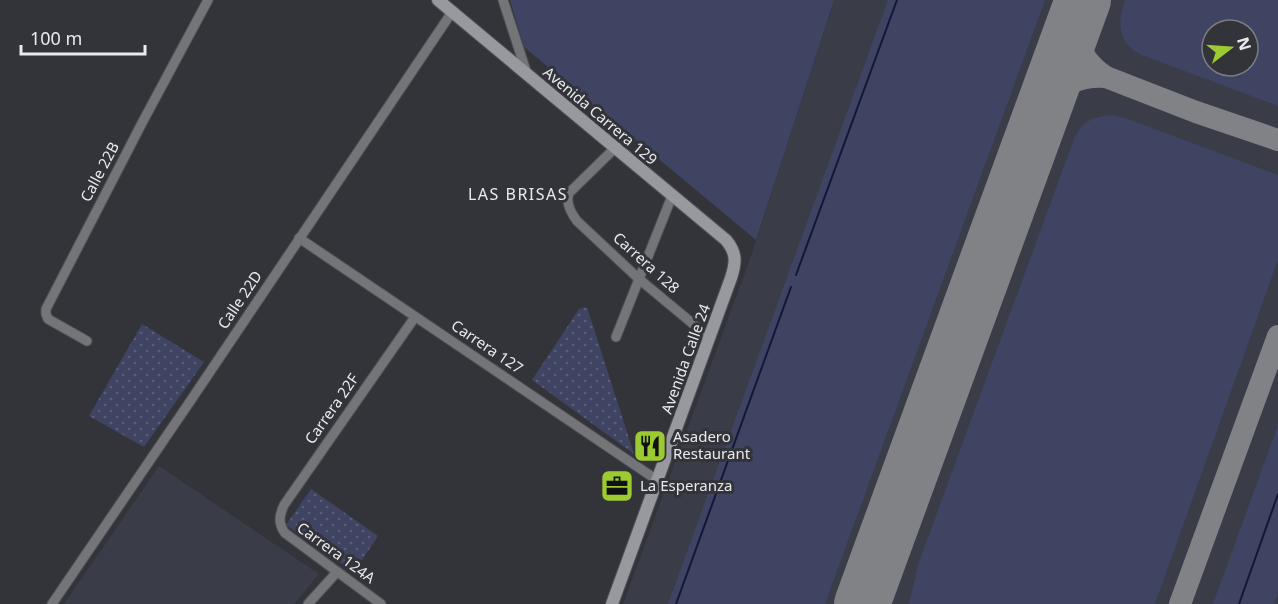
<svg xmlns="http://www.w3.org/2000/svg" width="1278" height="604" font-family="'Noto Sans',sans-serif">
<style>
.built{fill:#3a3d48;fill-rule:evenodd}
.grass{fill:#3e4461;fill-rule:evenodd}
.park{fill:url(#park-dots)}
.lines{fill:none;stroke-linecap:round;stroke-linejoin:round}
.stream{stroke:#13173a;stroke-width:2}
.taxiway{stroke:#808286;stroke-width:22}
.runway{stroke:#808286;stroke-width:56}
.minor-casing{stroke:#4f5157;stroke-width:11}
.secondary-casing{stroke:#4f5157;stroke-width:14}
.minor{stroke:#747578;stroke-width:9}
.secondary{stroke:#98999f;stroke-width:12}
.labels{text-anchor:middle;stroke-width:6;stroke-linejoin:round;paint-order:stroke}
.street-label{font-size:15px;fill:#e8eaee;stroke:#32343a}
.poi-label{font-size:15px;fill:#e8eaee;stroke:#32343a;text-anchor:start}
.neighbourhood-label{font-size:16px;letter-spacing:1.5px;fill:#e8eaee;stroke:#32343a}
</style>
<defs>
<pattern id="park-dots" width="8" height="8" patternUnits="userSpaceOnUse" patternTransform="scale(1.5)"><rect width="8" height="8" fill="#3e4461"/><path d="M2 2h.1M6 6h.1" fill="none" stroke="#5a5f78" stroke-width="1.8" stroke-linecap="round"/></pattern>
</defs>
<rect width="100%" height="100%" fill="#32343a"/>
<g class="built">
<path d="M834 0H1278V604H623L750 259ZM1212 30H1248V66H1212Z"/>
<path d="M159 466 319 574 294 604H64Z"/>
</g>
<g class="grass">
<path d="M510 0H834L756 240 524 47Z"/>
<path d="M888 0H1045L825 604H668Z"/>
<path d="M1125 0H1278V106L1139 54C1118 41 1117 22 1125 0ZM1212 30H1248V66H1212Z"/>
<path d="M1111 115 1128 119 1278 175V260L1155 604H909L919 562 1074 139C1083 120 1091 118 1111 115Z"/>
<path d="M1278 425V594L1274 604H1213Z"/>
</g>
<g class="park">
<path d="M587 307 634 454 532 380 579 309Z"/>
<path d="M142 324 204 362 144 447 89 416Z"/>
<path d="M311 489 378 536 354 572 286 525Z"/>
</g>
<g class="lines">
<g class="stream">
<path d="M796 275 897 0"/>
<path d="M676 604 791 287"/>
<path d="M1239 604 1278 494"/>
</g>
<g class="taxiway">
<path d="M1078 14C1075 42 1081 61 1106 77"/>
<path d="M1044 107C1064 85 1076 75 1106 77L1196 112 1278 140"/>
<path d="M871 604 881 553"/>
<path d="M1180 604 1278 336"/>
</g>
<path class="runway" d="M862 604 1083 0"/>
<g class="minor-casing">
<g id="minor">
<path d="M503 0 527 74"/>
<path d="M615 148 569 193C565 203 571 213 577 221L639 279 710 338"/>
<path d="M299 238 657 480"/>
<path d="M616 337 672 196"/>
<path d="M87 341 48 319 46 314V309L142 123 208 0"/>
<path d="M52 604 189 403 452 12"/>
<path d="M308 604 337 572"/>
<path d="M381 604 285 533C278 523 279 516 284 505L415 317"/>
</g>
</g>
<g class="secondary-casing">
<path id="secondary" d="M438 0 726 240C737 253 736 263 731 278L612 604"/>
</g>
<use href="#minor" class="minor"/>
<use href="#secondary" class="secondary"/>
</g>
<defs>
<g id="restaurant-square" transform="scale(1.725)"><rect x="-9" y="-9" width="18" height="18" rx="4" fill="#9cca31" stroke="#32343a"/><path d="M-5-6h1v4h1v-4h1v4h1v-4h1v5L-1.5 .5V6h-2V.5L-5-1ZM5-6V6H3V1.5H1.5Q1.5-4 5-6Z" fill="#111"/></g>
<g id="office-square" transform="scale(1.725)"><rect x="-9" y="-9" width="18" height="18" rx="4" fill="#9cca31" stroke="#32343a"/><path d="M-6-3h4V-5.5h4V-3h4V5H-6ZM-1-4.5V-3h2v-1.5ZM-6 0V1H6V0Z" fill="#111"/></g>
</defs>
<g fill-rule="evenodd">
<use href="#restaurant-square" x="650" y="446"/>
<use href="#office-square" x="617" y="486"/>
</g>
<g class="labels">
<g class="street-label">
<text transform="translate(600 116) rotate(40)" y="5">Avenida Carrera 129</text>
<text transform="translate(100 172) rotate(-62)" y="5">Calle 22B</text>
<text transform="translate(646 263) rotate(42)" y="5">Carrera 128</text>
<text transform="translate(240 300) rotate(-56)" y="5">Calle 22D</text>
<text transform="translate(487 347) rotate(34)" y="5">Carrera 127</text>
<text transform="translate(686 359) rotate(-70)" y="5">Avenida Calle 24</text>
<text transform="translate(332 409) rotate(-55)" y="5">Carrera 22F</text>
<text transform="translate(336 553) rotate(36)" y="5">Carrera 124A</text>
</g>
<g class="poi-label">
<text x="673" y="442">Asadero<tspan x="673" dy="17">Restaurant</tspan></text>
<text x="640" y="491">La Esperanza</text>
</g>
<g class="neighbourhood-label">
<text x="518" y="200">LAS BRISAS</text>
</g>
</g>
<g transform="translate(1230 48) rotate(73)"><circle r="28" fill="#32343a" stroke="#7b7d82" stroke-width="1.5"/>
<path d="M0-4.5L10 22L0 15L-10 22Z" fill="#9cca31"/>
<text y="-9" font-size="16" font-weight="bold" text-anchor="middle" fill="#e8eaee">N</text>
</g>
<path d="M21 45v9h124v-9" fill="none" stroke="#e8eaee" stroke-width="3"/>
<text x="30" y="45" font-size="18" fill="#e8eaee" stroke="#32343a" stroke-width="4.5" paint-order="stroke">100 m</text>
</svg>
